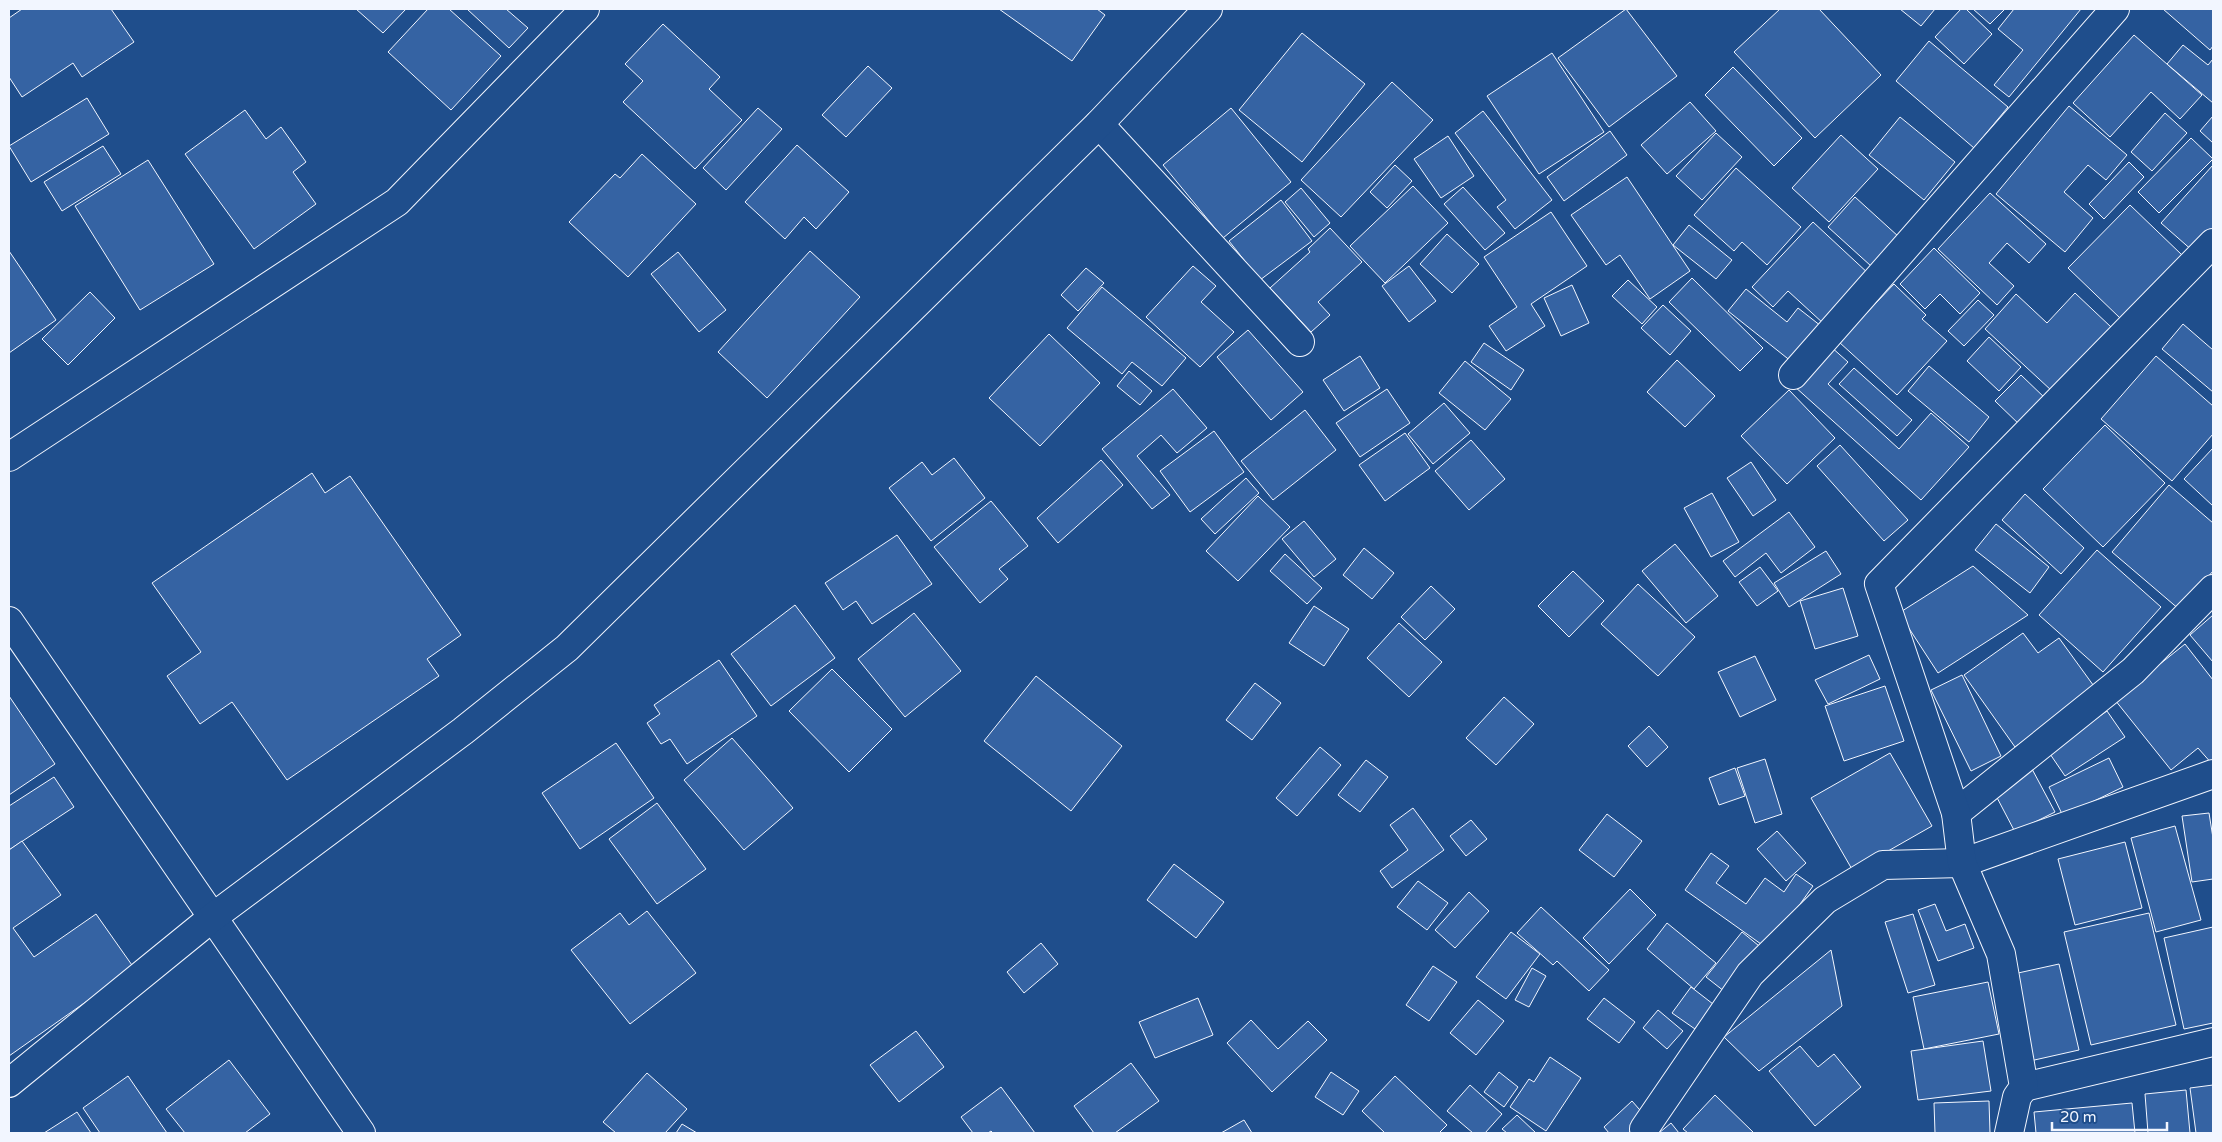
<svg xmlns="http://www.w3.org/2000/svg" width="2222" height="1142" font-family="'Varela Round',sans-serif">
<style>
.building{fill:#3563a3;stroke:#f2f6ff}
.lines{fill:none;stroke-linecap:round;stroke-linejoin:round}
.minor-casing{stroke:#f2f6ff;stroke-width:30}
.minor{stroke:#1f4e8c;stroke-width:28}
</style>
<rect width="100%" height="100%" fill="#1f4e8c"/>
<g class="building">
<path d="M22 9H111L134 42 82 77 73 63 22 97 9 77V18Z"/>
<path d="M356 9H406L383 33Z"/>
<path d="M428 9H449L501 56 451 110 388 52Z"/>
<path d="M467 9H506L528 28 509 48Z"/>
<path d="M999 9H1097L1105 15 1072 61Z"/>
<path d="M1626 9 1677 76 1609 127 1558 58Z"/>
<path d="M1780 9H1819L1881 75 1815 138 1734 52Z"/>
<path d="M1900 9H1935L1921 26Z"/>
<path d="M1961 9H1966L1992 34 1964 64 1935 37Z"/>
<path d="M1973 9H2005L1990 24Z"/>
<path d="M2014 9H2081L2009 97 1994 85 2023 50 1998 29Z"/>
<path d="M2163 9H2213V46L2210 50Z"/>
<path d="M663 24 720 77 709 89 742 120 695 169 623 102 643 81 625 64Z"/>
<path d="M1302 33 1365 84 1302 162 1239 110Z"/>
<path d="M2134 35 2202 95 2180 119 2151 92 2110 137 2073 103Z"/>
<path d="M1929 41 2008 107 1974 148 1896 81Z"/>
<path d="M2183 45 2208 65 2213 59V103L2167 64Z"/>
<path d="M1552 53 1604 132 1539 174 1487 96Z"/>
<path d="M868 66 892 88 846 137 822 115Z"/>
<path d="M1733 67 1802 138 1774 166 1705 95Z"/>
<path d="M1392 82 1433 120 1341 217 1301 180Z"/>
<path d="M87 98 109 134 31 182 9 146Z"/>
<path d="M1690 102 1716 131 1667 174 1641 145Z"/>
<path d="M2069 106 2127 155 2106 180 2088 165 2064 192 2093 218 2065 252 1996 194Z"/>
<path d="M758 108 782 129 726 190 703 168Z"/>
<path d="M1231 108 1291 182 1223 238 1163 165Z"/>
<path d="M245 110 266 139 281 127 306 162 293 172 316 204 254 249 185 154Z"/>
<path d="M1483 111 1552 200 1515 229 1497 207 1506 200 1455 133Z"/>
<path d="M2165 113 2187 133 2152 171 2131 152Z"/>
<path d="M2213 116V143L2200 131Z"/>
<path d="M1900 117 1955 162 1924 200 1869 155Z"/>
<path d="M1610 131 1627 155 1564 201 1547 177Z"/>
<path d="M1716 133 1742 157 1702 200 1676 176Z"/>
<path d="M1841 135 1878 169 1829 222 1792 188Z"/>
<path d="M1448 136 1474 176 1441 198 1414 159Z"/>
<path d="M2191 138 2213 159 2159 213 2138 192Z"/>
<path d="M797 145 849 192 816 229 804 217 785 239 745 202Z"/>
<path d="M103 146 121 174 62 211 44 182Z"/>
<path d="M642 154 696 204 628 277 569 222 615 174 620 178Z"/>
<path d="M148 160 214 264 140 310 75 206Z"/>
<path d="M2129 162 2144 177 2104 219 2089 204Z"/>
<path d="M1395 165 1412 181 1387 208 1370 192Z"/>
<path d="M2213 165V230L2194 252 2161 223Z"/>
<path d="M1736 168 1801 227 1767 265 1742 242 1734 251 1694 215Z"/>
<path d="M1627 177 1690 271 1650 299 1620 255 1606 265 1571 215Z"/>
<path d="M1413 186 1448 223 1385 283 1350 246Z"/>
<path d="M1463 187 1505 233 1485 250 1444 204Z"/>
<path d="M1301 188 1330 223 1314 237 1285 202Z"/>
<path d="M1990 193 2046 244 2029 263 2007 243 1989 263 2014 286 1997 305 1938 249Z"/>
<path d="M1855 197 1899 237 1871 266 1828 227Z"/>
<path d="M1281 200 1312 241 1260 280 1229 241Z"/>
<path d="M2130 205 2182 255 2120 318 2068 268Z"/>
<path d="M1551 212 1587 266 1531 304 1545 326 1506 351 1489 326 1517 307 1484 257Z"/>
<path d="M1813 222 1870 275 1824 324 1788 291 1773 307 1752 287Z"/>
<path d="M1689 225 1732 260 1716 279 1673 245Z"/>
<path d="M1330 228 1362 262 1318 302 1330 315 1311 332 1270 288 1310 252 1308 249Z"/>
<path d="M1447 234 1479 264 1452 293 1420 264Z"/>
<path d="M1934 248 1980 293 1960 314 1940 294 1925 309 1900 284Z"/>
<path d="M9 251 56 320 9 353Z"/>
<path d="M810 251 860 297 767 398 718 352Z"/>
<path d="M678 252 726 310 699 332 651 274Z"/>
<path d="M1193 266 1216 286 1201 302 1234 332 1200 367 1146 317Z"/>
<path d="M1409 266 1436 301 1409 322 1382 286Z"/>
<path d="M1086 268 1104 283 1078 311 1061 295Z"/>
<path d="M1692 278 1763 348 1740 371 1669 302Z"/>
<path d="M1628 280 1657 307 1642 324 1612 296Z"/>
<path d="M1894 284 1926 315 1922 319 1947 341 1897 395 1839 342Z"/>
<path d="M1572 285 1589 323 1561 336 1544 298Z"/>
<path d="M1102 287 1186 358 1162 386 1132 362 1122 374 1067 328Z"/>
<path d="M1746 289 1787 322 1798 308 1821 326 1792 362 1728 311Z"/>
<path d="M90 292 115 318 68 365 42 339Z"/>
<path d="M2075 293 2111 327 2052 391 1985 329 2016 294 2047 323Z"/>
<path d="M1978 300 1994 315 1964 346 1948 331Z"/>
<path d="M1663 305 1691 331 1670 355 1641 328Z"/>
<path d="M2183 324 2213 350V392L2162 349Z"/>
<path d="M1248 330 1303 392 1271 420 1217 357Z"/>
<path d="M1049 334 1100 383 1040 446 989 398Z"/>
<path d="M1989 337 2021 367 1999 391 1967 361Z"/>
<path d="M1484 343 1524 370 1511 390 1471 362Z"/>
<path d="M1830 346 1848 362 1828 384 1899 449 1931 413 1969 447 1921 500 1794 386Z"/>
<path d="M1360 356 1380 388 1344 411 1323 380Z"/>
<path d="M2156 356 2213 406V434L2172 481 2101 419Z"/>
<path d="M1677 360 1715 396 1685 427 1647 392Z"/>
<path d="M1465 361 1511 399 1485 430 1439 393Z"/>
<path d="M1929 366 1989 417 1969 442 1908 391Z"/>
<path d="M1854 368 1912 420 1897 436 1839 384Z"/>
<path d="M1129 371 1152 391 1140 405 1117 386Z"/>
<path d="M2021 375 2047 400 2022 427 1995 401Z"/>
<path d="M1173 389 1207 428 1177 453 1161 435 1137 456 1170 495 1152 509 1102 449Z"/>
<path d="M1387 389 1410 423 1360 457 1336 423Z"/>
<path d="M1789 390 1835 438 1787 484 1741 436Z"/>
<path d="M1444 403 1470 433 1433 464 1408 434Z"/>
<path d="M1305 410 1336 450 1273 500 1241 461Z"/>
<path d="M2105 425 2165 483 2103 547 2043 489Z"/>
<path d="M1214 431 1244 472 1190 512 1160 471Z"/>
<path d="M1405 433 1430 468 1385 501 1359 465Z"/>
<path d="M1471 440 1505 479 1469 510 1435 471Z"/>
<path d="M1840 445 1908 520 1884 541 1817 466Z"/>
<path d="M2213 448V506L2184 479Z"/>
<path d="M954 458 985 498 931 541 889 488 922 462 932 475Z"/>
<path d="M1101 460 1123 485 1058 543 1037 518Z"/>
<path d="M1751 462 1776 500 1753 516 1727 478Z"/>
<path d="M312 473 325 493 350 476 461 635 427 659 439 676 287 780 232 702 200 724 167 676 201 652 152 583Z"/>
<path d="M1246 478 1259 493 1215 534 1201 519Z"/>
<path d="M2169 485 2213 523V571L2180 610 2112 552Z"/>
<path d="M1712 493 1739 542 1711 557 1684 508Z"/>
<path d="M2025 494 2084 548 2061 574 2002 520Z"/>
<path d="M1258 496 1290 527 1238 581 1206 551Z"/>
<path d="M991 501 1028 546 999 569 1008 579 980 603 934 547Z"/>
<path d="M1789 512 1815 547 1781 573 1766 553 1735 577 1723 561Z"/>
<path d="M1304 521 1336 559 1314 577 1282 539Z"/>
<path d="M1996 524 2049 567 2030 593 1975 550Z"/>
<path d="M897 535 932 584 872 624 856 601 843 610 825 583Z"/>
<path d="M1675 544 1718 596 1686 623 1642 571Z"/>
<path d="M1364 548 1394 573 1372 599 1343 575Z"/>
<path d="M2097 550 2161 607 2103 672 2039 615Z"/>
<path d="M1826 551 1841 574 1789 607 1774 583Z"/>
<path d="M1285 554 1322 588 1307 604 1270 571Z"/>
<path d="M1973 566 2028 615 1938 673 1899 613Z"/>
<path d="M1760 567 1778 591 1757 606 1739 582Z"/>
<path d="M1573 571 1604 601 1569 637 1538 606Z"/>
<path d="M1638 584 1695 637 1658 676 1601 624Z"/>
<path d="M1431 586 1455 609 1425 640 1401 617Z"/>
<path d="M1843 588 1858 636 1815 649 1800 601Z"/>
<path d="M795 605 835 658 771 706 731 654Z"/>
<path d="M1314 606 1349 629 1324 666 1289 643Z"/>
<path d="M914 613 961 671 905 717 858 659Z"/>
<path d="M2213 615V662L2190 635Z"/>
<path d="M1399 623 1442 662 1409 697 1367 658Z"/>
<path d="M2023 633 2038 653 2059 638 2096 689 2015 747 1964 675Z"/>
<path d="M2185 644 2213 680V765L2198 748 2171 770 2115 700Z"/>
<path d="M1869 655 1880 679 1828 704 1815 680Z"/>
<path d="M1755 656 1776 700 1740 717 1718 672Z"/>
<path d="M719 660 757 716 687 764 670 739 661 744 647 723 660 714 654 705Z"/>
<path d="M832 669 892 729 849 772 789 711Z"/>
<path d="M1962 675 2001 756 1971 771 1931 690Z"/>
<path d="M1036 676 1122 746 1071 811 984 741Z"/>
<path d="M1255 683 1281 703 1252 740 1226 720Z"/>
<path d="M1885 686 1904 741 1844 761 1825 706Z"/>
<path d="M9 696 55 764 9 795Z"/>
<path d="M1504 697 1534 724 1496 765 1466 738Z"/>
<path d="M2107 711 2125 737 2065 776 2048 751Z"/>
<path d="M1649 726 1668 747 1647 767 1628 746Z"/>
<path d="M732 738 793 808 744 850 684 780Z"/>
<path d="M616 743 654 798 580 849 542 793Z"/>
<path d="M1320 747 1341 765 1297 816 1276 798Z"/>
<path d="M1890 753 1932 826 1853 871 1811 798Z"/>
<path d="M2109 758 2123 787 2063 816 2049 787Z"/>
<path d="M1765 759 1782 814 1755 823 1737 768Z"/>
<path d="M1366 760 1388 777 1360 812 1338 795Z"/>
<path d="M1735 768 1745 796 1719 805 1709 778Z"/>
<path d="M2032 769 2055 812 2015 832 1993 790Z"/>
<path d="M54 777 74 807 9 850V806Z"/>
<path d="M657 803 706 869 657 904 609 839Z"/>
<path d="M1413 808 1444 850 1392 888 1380 871 1408 850 1390 825Z"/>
<path d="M2209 813 2213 838V879L2192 882 2182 816Z"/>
<path d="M1607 814 1642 841 1614 877 1579 850Z"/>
<path d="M1471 820 1487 839 1466 856 1450 836Z"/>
<path d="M2175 826 2201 920 2156 932 2131 838Z"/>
<path d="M1777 831 1806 863 1786 881 1757 849Z"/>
<path d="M22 841 61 895 13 928 34 957 96 914 134 968 9 1056V850Z"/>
<path d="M2125 842 2142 908 2075 925 2058 859Z"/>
<path d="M1711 853 1729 866 1716 883 1746 904 1765 878 1784 892 1796 874 1813 886 1768 949 1685 890Z"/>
<path d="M1174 864 1224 902 1196 938 1147 900Z"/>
<path d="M1418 881 1448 903 1427 930 1397 907Z"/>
<path d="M1630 889 1656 915 1609 964 1583 938Z"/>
<path d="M1469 892 1489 911 1455 948 1435 930Z"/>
<path d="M1935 904 1946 931 1965 924 1974 948 1938 961 1918 910Z"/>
<path d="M1541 907 1609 970 1589 991 1557 961 1553 965 1517 933Z"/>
<path d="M647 911 696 973 630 1024 571 950 620 913 629 925Z"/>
<path d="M2149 913 2176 1025 2091 1045 2064 932Z"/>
<path d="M1913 914 1935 985 1908 993 1885 922Z"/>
<path d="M1667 923 1716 963 1694 989 1647 949Z"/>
<path d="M2213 927V1023L2184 1029 2164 938Z"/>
<path d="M1511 932 1540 954 1506 999 1476 977Z"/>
<path d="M1742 932 1764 950 1729 995 1706 977Z"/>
<path d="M1041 943 1058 964 1024 993 1007 972Z"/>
<path d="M1831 950 1842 1006 1759 1071 1724 1037Z"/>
<path d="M2059 964 2079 1050 2030 1061 2009 975Z"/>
<path d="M1433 966 1457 982 1429 1021 1406 1005Z"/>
<path d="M1532 968 1546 976 1529 1007 1515 1000Z"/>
<path d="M1988 982 1999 1034 1924 1049 1913 997Z"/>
<path d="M1691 987 1713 1004 1695 1029 1672 1013Z"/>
<path d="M1198 998 1213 1035 1155 1058 1139 1022Z"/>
<path d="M1604 998 1635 1022 1619 1043 1587 1019Z"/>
<path d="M1478 1000 1504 1021 1476 1055 1450 1033Z"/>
<path d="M1658 1010 1683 1031 1667 1049 1643 1028Z"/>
<path d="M1251 1020 1278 1049 1308 1021 1327 1040 1272 1092 1227 1043Z"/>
<path d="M916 1031 944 1067 899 1102 870 1065Z"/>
<path d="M1983 1041 1991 1091 1918 1100 1911 1051Z"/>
<path d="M1800 1046 1818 1067 1834 1054 1861 1087 1815 1126 1769 1071Z"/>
<path d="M1550 1057 1581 1078 1546 1131 1510 1107 1529 1079 1534 1082Z"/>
<path d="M229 1060 270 1114 245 1133H185L166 1109Z"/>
<path d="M1131 1063 1159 1101 1115 1133H1094L1074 1106Z"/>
<path d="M1331 1072 1359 1091 1343 1115 1315 1097Z"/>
<path d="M1499 1072 1518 1087 1504 1107 1484 1092Z"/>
<path d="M647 1073 687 1109 665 1133H616L603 1122Z"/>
<path d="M128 1076 167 1133H100L83 1108Z"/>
<path d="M1395 1076 1447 1125 1439 1133H1385L1362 1111Z"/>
<path d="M1470 1085 1502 1114 1485 1133H1473L1447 1111Z"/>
<path d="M2213 1085V1133H2196L2190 1088Z"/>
<path d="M1001 1087 1035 1133H993L991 1131 988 1133H973L961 1117Z"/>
<path d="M2186 1090 2190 1133H2148L2145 1094Z"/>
<path d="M1715 1095 1754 1133H1688L1683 1129Z"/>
<path d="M1632 1101 1646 1117 1628 1133H1609L1604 1127Z"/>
<path d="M1989 1101 1990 1133H1935L1934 1103Z"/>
<path d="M2132 1103 2135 1133H2036L2034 1112Z"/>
<path d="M77 1112 91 1133H44Z"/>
<path d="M1517 1115 1536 1133H1507L1502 1129Z"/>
<path d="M1244 1120 1252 1133H1221Z"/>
<path d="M1671 1123 1679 1133H1659Z"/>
<path d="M682 1124 697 1133H676Z"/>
</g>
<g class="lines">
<g class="minor-casing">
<g id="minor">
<path d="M1099 124 1300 342"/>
<path d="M1793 375 2115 9"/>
<path d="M9 457 397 202 585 9"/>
<path d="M9 621 361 1133"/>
<path d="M1956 813 2133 671 2213 589"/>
<path d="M9 1083 213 917 463 731 567 648 1099 124 1208 9"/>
<path d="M2024 1087 2213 1042"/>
<path d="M1644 1129 1750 974 1825 900 1883 865 1962 863 2213 774"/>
<path d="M2009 1133 2017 1097 2024 1087 2001 954 1962 863 1956 813 1879 584 2213 243"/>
</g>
</g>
<use href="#minor" class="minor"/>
</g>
<rect width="2222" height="1142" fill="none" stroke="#f2f6ff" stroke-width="20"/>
<path d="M2052 1122v8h115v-8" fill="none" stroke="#f2f6ff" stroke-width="2.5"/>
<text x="2060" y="1122" font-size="15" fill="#f2f6ff" stroke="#1f4e8c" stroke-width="4" paint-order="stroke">20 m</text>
</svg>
